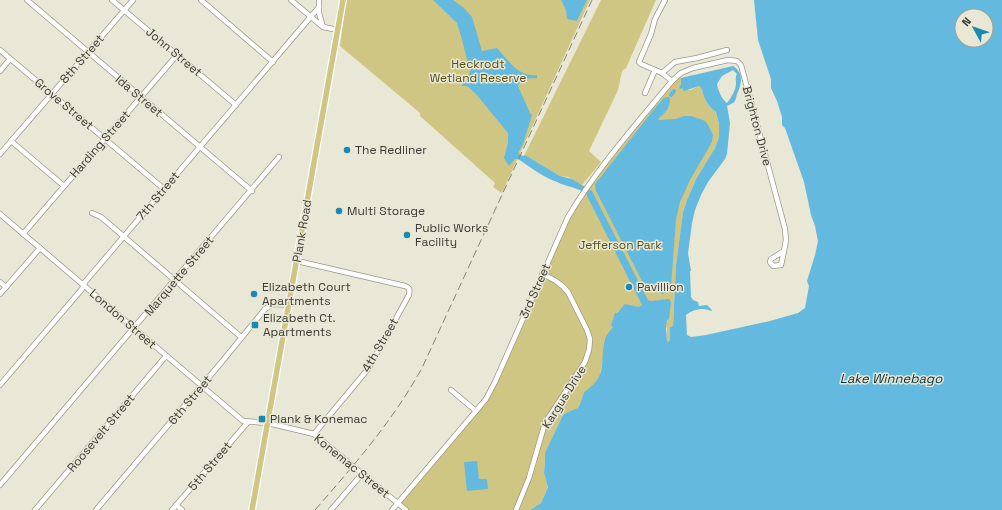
<svg xmlns="http://www.w3.org/2000/svg" width="1002" height="510" font-family="'Space Grotesk',sans-serif">
<style>
.green{fill:#d0c683}
.water{fill:#64bade;fill-rule:evenodd}
.lines{fill:none;stroke-linecap:round;stroke-linejoin:round}
.canal{stroke:#64bade;stroke-width:4}
.minor-casing{stroke:#9b9888;stroke-width:6}
.major-casing{stroke:#fff;stroke-width:8}
.minor{stroke:#fff;stroke-width:4.5}
.major{stroke:#d0c582;stroke-width:5.5}
.rail{stroke:#848377;stroke-width:1;stroke-dasharray:8 4;stroke-linecap:butt}
.poi-dot{fill:#1a8aaf;stroke:#e9e7d5;stroke-width:1.5}
.labels{text-anchor:middle;stroke-width:3;stroke-linejoin:round;paint-order:stroke}
.street-label{font-size:12px;fill:#3b3a33;stroke:#e9e7d5}
.park-label{font-size:12px;fill:#584f15;stroke:#e9e7d5}
.poi-label{font-size:12px;fill:#3b3a33;stroke:#e9e7d5;text-anchor:start}
.water-label{font-size:13px;font-style:italic;fill:#052f3e;stroke:#e9e7d5}
</style>
<rect width="100%" height="100%" fill="#e9e7d5"/>
<g class="green">
<path d="M346 0H590L502 193 493 187 495 183 420 116V113L340 46Z"/>
<path d="M601 0H656L626 68 622 71 618 90 589 151 601 162 582 185 568 177 560 176 525 155 524 156Z"/>
<path d="M679 76 681 78V84L679 87 690 90 699 86 702 89C703 98 708 106 716 112L719 124V137L715 148 696 179 687 200 683 212 676 265 673 323V326L670 327V341L668 342 667 341V328L641 307 618 311 614 326 605 339 603 359 599 380 593 386 584 392 580 404 578 409 563 415 552 438 545 463 544 473 548 486 541 503 530 510H409L400 502 482 406 569 218 593 181Z"/>
</g>
<g class="water">
<path d="M433 0H453L464 8 472 17 482 51 497 48C509 61 518 77 537 75V78L522 79 518 86 530 113 532 115 523 144 518 153 523 156 525 155 560 176 572 179 592 191 648 300 651 301 669 299 671 302 669 319 667 320 666 327 667 341 668 342 670 340V327L673 326 676 265 683 212 687 200 696 179 715 148 719 137V124L716 112C708 106 703 98 702 89L699 86 684 91 682 88 680 89 679 87 681 84V78L685 77 733 66C744 73 742 83 737 94 736 97 736 101 733 103 731 104 729 105 727 106L730 123 727 154 725 159 708 182 701 195 695 210 692 223 688 253 691 271H690L691 297 693 300 698 302 699 306 707 305 712 310 711 311C704 307 693 309 686 315L687 335 691 337 706 335 770 321 798 313 805 308 809 286 807 281 815 255 818 241 815 226 811 215 804 182 785 128 782 125V117L777 101 771 88V79L758 40 754 0H1002V510H530L541 503 548 487 544 473 545 463V453L552 438 563 415 568 412 578 408 580 404 584 392C609 375 599 364 605 339 606 335 611 330 613 327L611 325 615 313H617L625 304 639 307 642 305 587 196V194C577 187 567 187 557 182 543 177 530 167 518 159H515L509 166 504 158 508 143V133L476 94 467 86H462V82L468 79 470 71 461 36 457 23ZM962 16H986V40H962ZM733 70 737 74C735 78 736 79 736 84 736 90 731 98 727 103 722 100 718 90 717 84L722 76Z"/>
<path d="M561 0H587L577 21 567 19 566 10Z"/>
<path d="M668 97 670 98C670 108 666 112 658 119L659 120 675 119 684 116H691L703 120 707 123 713 135 712 142 690 180 680 202 676 219 671 287 669 290 663 294 649 288 642 281 596 191 595 184 655 108 664 98Z"/>
<path d="M477 461 479 479H487L488 489 467 491 464 462Z"/>
</g>
<g class="lines">
<path class="canal" d="M671 95 674 91"/>
<g class="minor-casing">
<g id="minor">
<path d="M27 0 252 191"/>
<path d="M112 0 236 105"/>
<path d="M201 0 273 62"/>
<path d="M291 0 323 27 338 30"/>
<path d="M319 0V13L323 27"/>
<path d="M665 0 655 19 651 34 639 62 641 64 662 73 672 81"/>
<path d="M0 50 164 189"/>
<path d="M0 71 10 59"/>
<path d="M662 73 675 62 697 58 727 50"/>
<path d="M645 93 655 70"/>
<path d="M11 141 64 186"/>
<path d="M0 154 133 0"/>
<path d="M92 213 101 217 241 337"/>
<path d="M0 214 243 421 268 423 314 434 406 510"/>
<path d="M23 234 177 55"/>
<path d="M784 251 781 265 773 266 770 262 771 259Z"/>
<path d="M297 261 405 286C410 288 410 290 409 295L368 369 314 434"/>
<path d="M0 282 6 287"/>
<path d="M0 294 40 248"/>
<path d="M0 385 82 289 85 282 319 7"/>
<path d="M451 390 476 411"/>
<path d="M0 485 279 157"/>
<path d="M176 505 182 510"/>
<path d="M35 510 166 356"/>
<path d="M96 510 220 364 265 309 273 304 290 305"/>
<path d="M172 510 248 422"/>
<path d="M331 510 362 474"/>
<path d="M392 510 476 411 486 399 495 382 568 217C597 168 636 125 672 81L681 73 693 68 728 60 737 61 741 65 785 229 786 240 784 251"/>
<path d="M516 510 529 478 545 423 585 362 589 350 590 339 587 330 568 292C561 283 553 279 542 274"/>
</g>
</g>
<g class="major-casing">
<path id="major" d="M252 510 343 0"/>
</g>
<use href="#minor" class="minor"/>
<use href="#major" class="major"/>
<path class="rail" d="M315 510C355 464 392 422 422 368L592 0"/>
</g>
<g class="poi-dot">
<circle cx="347" cy="150" r="4"/>
<circle cx="339" cy="211" r="4"/>
<circle cx="407" cy="235" r="4"/>
<circle cx="629" cy="287" r="4"/>
<circle cx="254" cy="294" r="4"/>
<rect x="251" y="321" width="8" height="8" rx="2"/>
<rect x="258" y="415" width="8" height="8" rx="2"/>
</g>
<g class="labels">
<g class="street-label">
<text transform="translate(174 52) rotate(40)" y="4">John Street</text>
<text transform="translate(82 59) rotate(-49)" y="4">8th Street</text>
<text transform="translate(139 96) rotate(40)" y="4">Ida Street</text>
<text transform="translate(64 104) rotate(40)" y="4">Grove Street</text>
<text transform="translate(757 126) rotate(75)" y="4">Brighton Drive</text>
<text transform="translate(100 144) rotate(-49)" y="4">Harding Street</text>
<text transform="translate(158 196) rotate(-50)" y="4">7th Street</text>
<text transform="translate(302 231) rotate(-80)" y="4">Plank Road</text>
<text transform="translate(179 276) rotate(-50)" y="4">Marquette Street</text>
<text transform="translate(535 291) rotate(-66)" y="4">3rd Street</text>
<text transform="translate(123 319) rotate(41)" y="4">London Street</text>
<text transform="translate(380 345) rotate(-60)" y="4">4th Street</text>
<text transform="translate(564 397) rotate(-58)" y="4">Kargus Drive</text>
<text transform="translate(190 400) rotate(-50)" y="4">6th Street</text>
<text transform="translate(101 433) rotate(-50)" y="4">Roosevelt Street</text>
<text transform="translate(210 466) rotate(-50)" y="4">5th Street</text>
<text transform="translate(352 466) rotate(39)" y="4">Konemac Street</text>
</g>
<g class="park-label">
<text x="478" y="68">Heckrodt<tspan x="478" dy="14">Wetland Reserve</tspan></text>
<text x="620" y="249">Jefferson Park</text>
</g>
<g class="poi-label">
<text x="355" y="154">The Redliner</text>
<text x="347" y="215">Multi Storage</text>
<text x="415" y="232">Public Works<tspan x="415" dy="14">Facility</tspan></text>
<text x="262" y="291">Elizabeth Court<tspan x="262" dy="14">Apartments</tspan></text>
<text x="637" y="291">Pavillion</text>
<text x="263" y="322">Elizabeth Ct.<tspan x="263" dy="14">Apartments</tspan></text>
<text x="270" y="423">Plank &amp; Konemac</text>
</g>
<g class="water-label">
<text x="891" y="383">Lake Winnebago</text>
</g>
</g>
<g transform="translate(974 28) rotate(310)"><circle r="19" fill="#e9e7d5" stroke="#a3a294"/>
<path d="M0-3L7 15L0 10L-7 15Z" fill="#1a8aaf"/>
<text y="-6" font-size="11" font-weight="bold" text-anchor="middle" fill="#3b3a33">N</text>
</g>
</svg>
